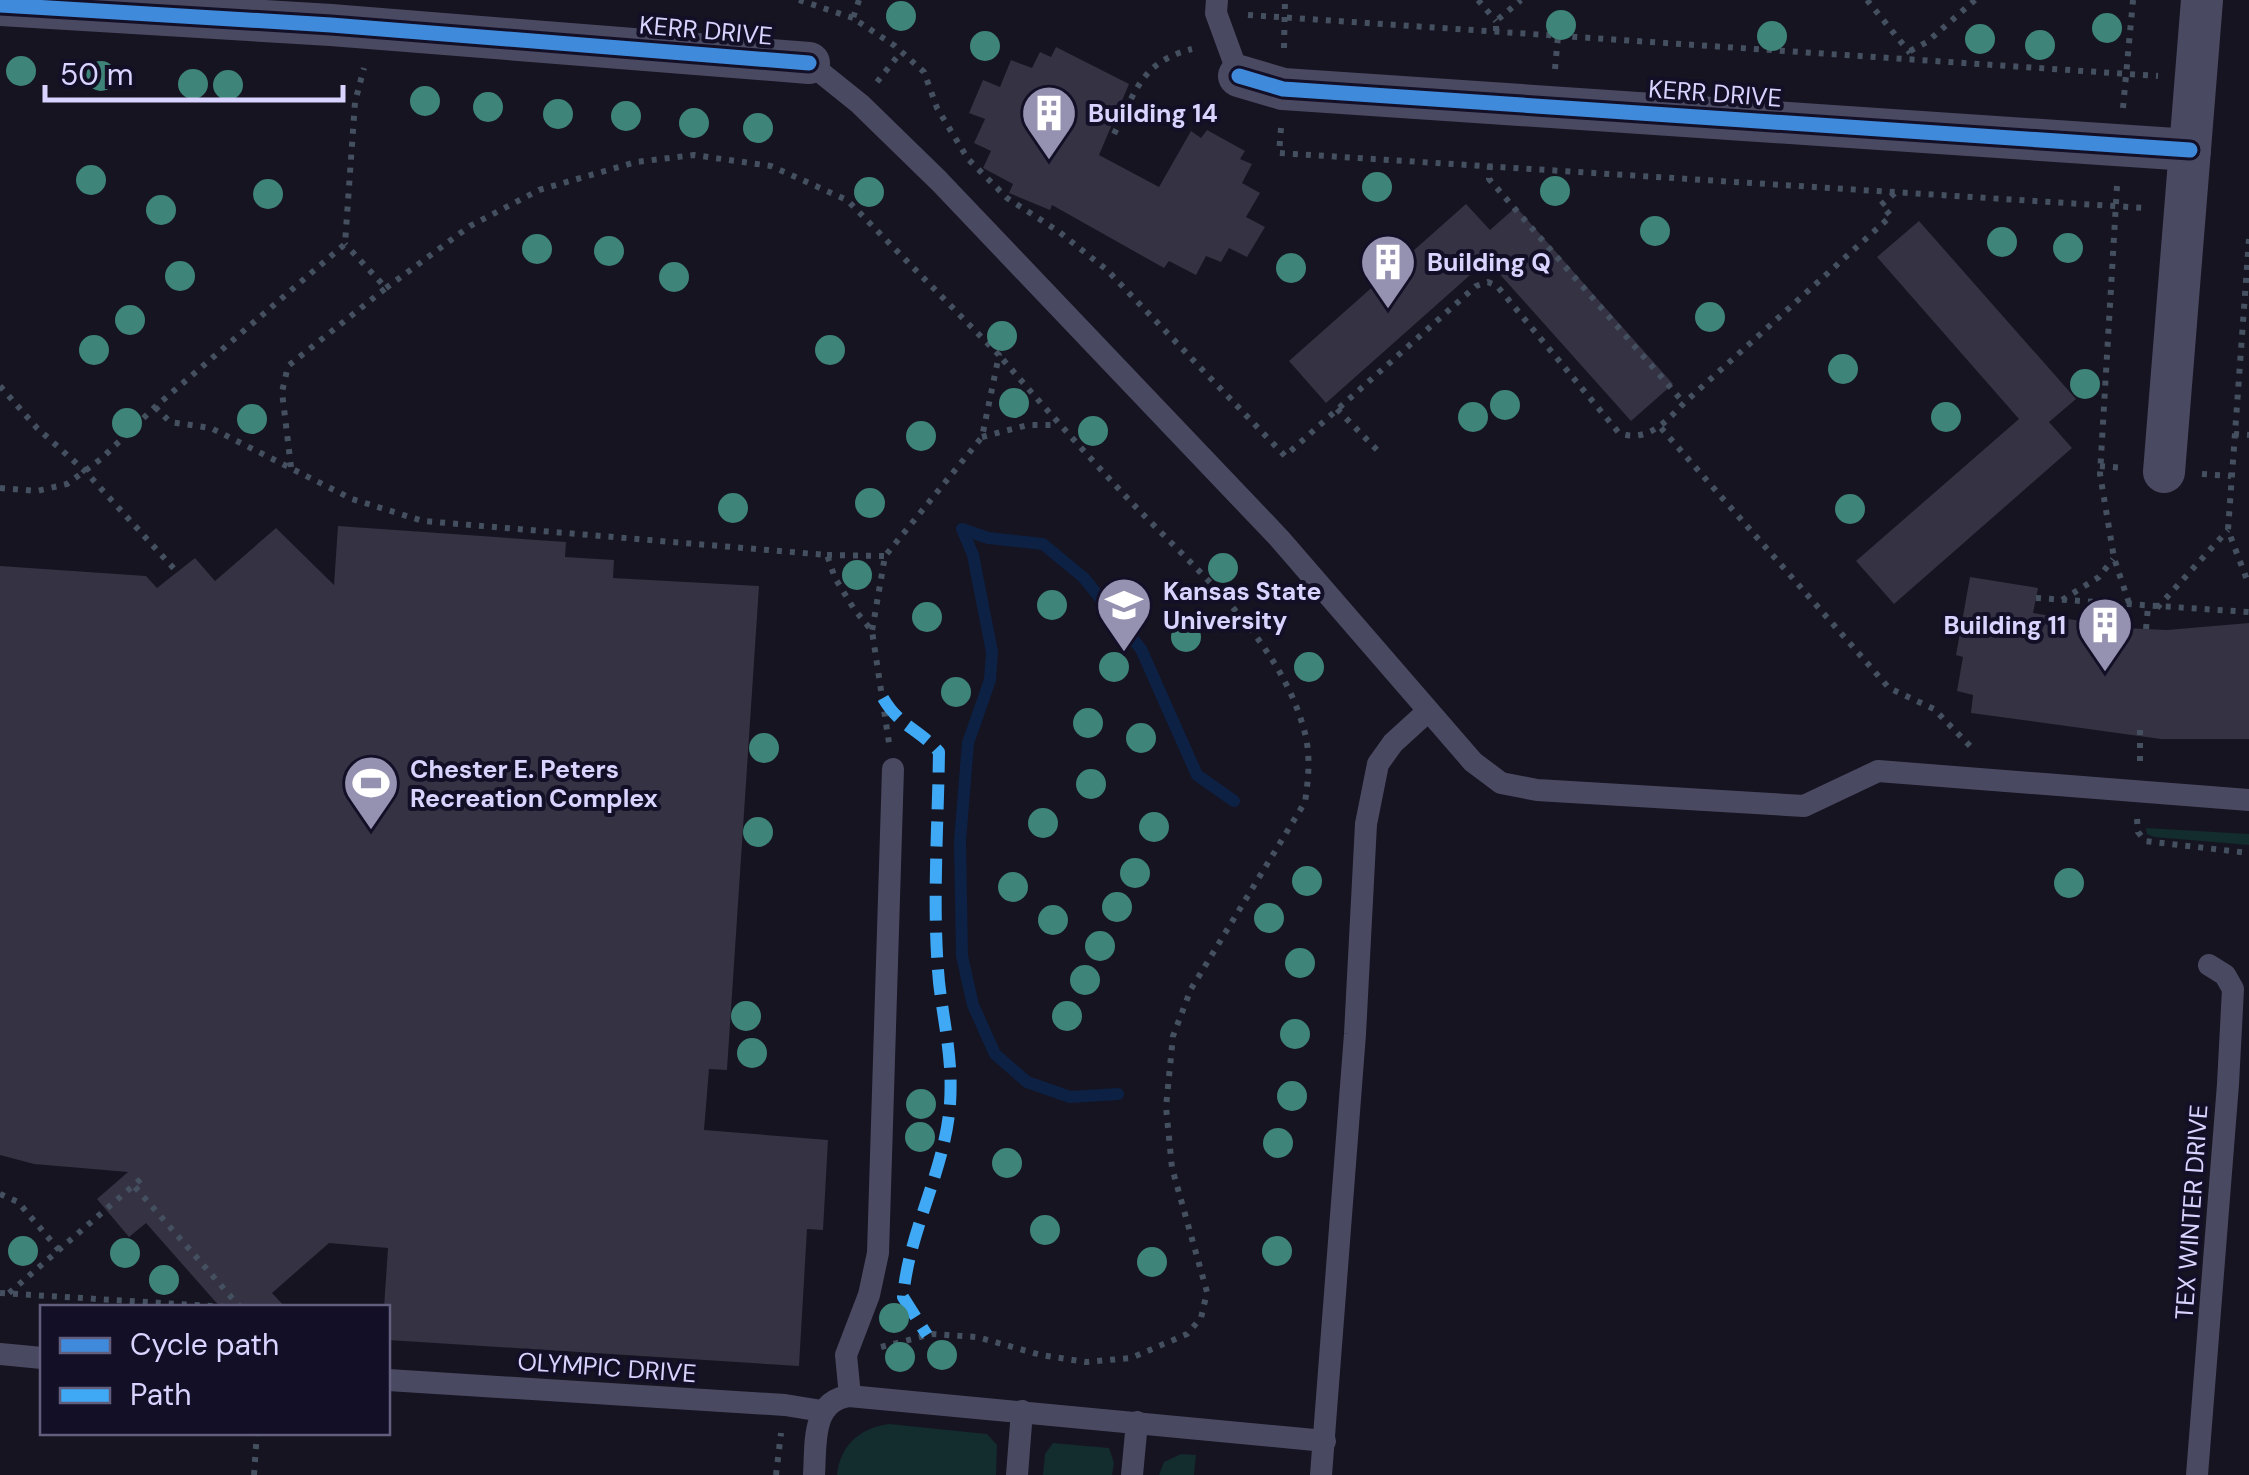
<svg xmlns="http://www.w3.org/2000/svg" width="2249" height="1475" font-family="'DM Sans',sans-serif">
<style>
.green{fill:#132c2d}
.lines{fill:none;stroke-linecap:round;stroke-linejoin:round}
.stream{stroke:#0d2144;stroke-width:12}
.building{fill:#343243}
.path{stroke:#44505f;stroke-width:6;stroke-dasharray:5 8;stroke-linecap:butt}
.service{stroke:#4a4962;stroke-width:22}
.minor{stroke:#4a4962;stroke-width:42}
.quiet{stroke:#3fa9f5;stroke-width:12;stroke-dasharray:25 12;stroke-linecap:butt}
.cycleway-casing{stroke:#130f26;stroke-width:21}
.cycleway{stroke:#408adc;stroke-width:15}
.tree{fill:#3e8478}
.labels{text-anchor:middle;stroke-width:8;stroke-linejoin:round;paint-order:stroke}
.street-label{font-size:25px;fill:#d9d4ff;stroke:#130f26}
.poi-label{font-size:25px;font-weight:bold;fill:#d9d4ff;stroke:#130f26;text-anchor:start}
</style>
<rect width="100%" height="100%" fill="#161421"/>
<g class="green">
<path d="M2146 828 2249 834V845L2154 837 2147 834Z"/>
<path d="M889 1424 987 1434 997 1445 996 1475H837C840 1445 860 1428 889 1424Z"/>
<path d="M1053 1443 1109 1448 1114 1463 1112 1475H1043L1045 1454Z"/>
<path d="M1181 1454 1196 1455 1194 1475H1159L1164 1462Z"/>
</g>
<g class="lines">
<g class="stream">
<path d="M962 529 973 555 992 652 990 680 968 743 960 841 962 956 973 1005 995 1054 1027 1082 1070 1097 1118 1094"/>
<path d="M962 529 988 538 1043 544 1084 578 1141 649 1197 775 1234 801"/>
</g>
</g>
<g class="building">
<path d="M1056 47 1129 84 1099 155 1159 187 1191 131 1201 138 1207 130 1245 151 1240 159 1252 164 1242 183 1260 193 1246 217 1265 227 1247 257 1229 248 1221 262 1206 256 1196 275 1169 261 1164 268 1052 205 1050 210 1009 193 1013 184 983 168 991 151 974 143 985 119 969 113 983 80 1000 87 1011 60 1032 68 1040 52 1051 57Z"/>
<path d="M1466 204 1490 230 1516 207 1673 384 1631 421 1487 260 1326 403 1289 361Z"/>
<path d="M1919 221 2076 399 2049 422 2072 448 1894 604 1856 561 2019 419 1877 257Z"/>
<path d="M338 526 566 542 565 557 614 560 613 578 759 586 727 1070 709 1069 704 1130 828 1140 823 1230 807 1229 799 1366 388 1340V1308H384L388 1248 329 1243 272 1293 286 1308H221L146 1223 129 1237 97 1199 128 1172 34 1164 0 1155V566L146 576 157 588 195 558 215 581 276 528 334 585Z"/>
<path d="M1970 577 2038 588 2033 613 2122 628 2167 630 2249 623V739H2161L1971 713 1973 695 1957 691 1963 657 1956 655Z"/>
</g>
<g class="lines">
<g class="path">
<path d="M799 0 853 18"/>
<path d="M859 0 853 18 895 46 924 72 937 108 968 159 1007 198 1058 231 1107 270 1285 456 1476 286 1488 282 1497 286 1619 433C1647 443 1666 422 1684 403L1891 216 1881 205 1896 192"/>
<path d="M1478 0 1496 21"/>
<path d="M1867 0 1910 53"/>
<path d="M1248 15 2158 76"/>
<path d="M1496 31V21L1521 0"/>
<path d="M1284 48 1285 0"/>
<path d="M1910 51 1927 42 1975 0"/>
<path d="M1555 69 1558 36"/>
<path d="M877 82 901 52"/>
<path d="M2123 108 2133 0"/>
<path d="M1281 128 1279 153 2145 208"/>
<path d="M1114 134C1136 91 1141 62 1192 49"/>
<path d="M1490 165 1489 179 1684 403"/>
<path d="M2117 186 2100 474 2114 558 2130 606"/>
<path d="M2249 239 2228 530 2249 585"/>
<path d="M386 288 470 226 539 190 636 162 694 155 771 166 847 200 999 355 982 437 885 556 872 631"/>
<path d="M0 386 37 428 85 471 177 572"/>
<path d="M155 407 170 422 211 428 352 499 423 521 827 555 835 578 854 609 872 631 889 743"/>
<path d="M1337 409 1379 452"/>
<path d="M1661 428 1889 688 1934 709 1971 747"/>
<path d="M2234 434 2249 435"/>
<path d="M982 437 1028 425H1058"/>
<path d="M2100 466 2125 468"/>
<path d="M291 467 282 392 288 366 386 288 345 244"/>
<path d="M2202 474 2231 476"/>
<path d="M0 488 37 491 67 484 101 459 155 407 345 244 355 102 364 68"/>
<path d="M827 555 885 556"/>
<path d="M2036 598 2249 612"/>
<path d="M2062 600 2099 577 2113 559"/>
<path d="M2157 608 2228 530"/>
<path d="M2146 629 2148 607"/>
<path d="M2140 761V724"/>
<path d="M2137 819 2138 832 2145 841 2249 853"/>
<path d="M135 1187 239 1306"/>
<path d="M0 1194 18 1202 59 1250"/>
<path d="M0 1293 243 1308"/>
<path d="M9 1293 142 1178"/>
<path d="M881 1347 932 1334 977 1337 1041 1355 1086 1362 1131 1358 1187 1334 1201 1318 1207 1292 1172 1168 1166 1107 1173 1036 1191 989 1305 802C1309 775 1311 752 1303 726 1277 637 1194 568 1132 503 1087 455 1042 405 999 355"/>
<path d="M254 1475 257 1432"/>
<path d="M776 1475 781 1433"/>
</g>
<g class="service">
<path d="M1217 0 1216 13 1239 76"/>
<path d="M809 63 860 104 939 181 1279 538 1473 762 1501 783 1537 790 1804 806 1878 771 2249 800"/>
<path d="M0 1354 42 1358"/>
<path d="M388 1380 785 1405 822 1411"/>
<path d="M850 1396 846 1355 869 1295 878 1253 893 769"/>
<path d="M814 1475C816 1445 811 1401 849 1396L1325 1441"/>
<path d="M1017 1475 1022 1411"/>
<path d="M1132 1475 1137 1422"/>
<path d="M1321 1475 1355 1034 1366 824 1378 764 1393 743 1427 712"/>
<path d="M2197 1475 2228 1084 2233 989 2225 975 2209 965"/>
</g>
<g class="minor">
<path d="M0 5 331 25 809 63"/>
<path d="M1239 76 1283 89 2190 150"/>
<path d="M2164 472 2202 0"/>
</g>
<path class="quiet" d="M883 698C900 727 918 728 939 752 938 828 932 907 939 982 944 1026 953 1058 950 1104 945 1171 909 1230 903 1297L927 1335"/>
<g class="cycleway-casing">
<g id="cycleway">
<path d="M0 5 331 25 809 63"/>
<path d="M1239 76 1283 89 2190 150"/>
</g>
</g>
<use href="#cycleway" class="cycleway"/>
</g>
<g class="tree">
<circle cx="901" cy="16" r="15"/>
<circle cx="1561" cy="25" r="15"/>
<circle cx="2107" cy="28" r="15"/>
<circle cx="1772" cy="36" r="15"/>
<circle cx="1980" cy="39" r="15"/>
<circle cx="2040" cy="45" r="15"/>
<circle cx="985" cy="46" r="15"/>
<circle cx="21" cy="71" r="15"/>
<circle cx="101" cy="76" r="15"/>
<circle cx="193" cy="84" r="15"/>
<circle cx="228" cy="85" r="15"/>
<circle cx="425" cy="101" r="15"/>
<circle cx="488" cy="107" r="15"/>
<circle cx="558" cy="114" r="15"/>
<circle cx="626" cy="116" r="15"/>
<circle cx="694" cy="123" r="15"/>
<circle cx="758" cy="128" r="15"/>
<circle cx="91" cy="180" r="15"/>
<circle cx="1377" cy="187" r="15"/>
<circle cx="1555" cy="191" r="15"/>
<circle cx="869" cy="192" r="15"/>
<circle cx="268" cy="194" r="15"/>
<circle cx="161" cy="210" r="15"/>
<circle cx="1655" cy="231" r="15"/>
<circle cx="2002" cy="242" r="15"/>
<circle cx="2068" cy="248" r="15"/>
<circle cx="537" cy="249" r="15"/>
<circle cx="609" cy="251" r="15"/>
<circle cx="1291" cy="268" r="15"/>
<circle cx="180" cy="276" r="15"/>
<circle cx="674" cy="277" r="15"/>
<circle cx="1710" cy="317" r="15"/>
<circle cx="130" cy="320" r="15"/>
<circle cx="1002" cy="336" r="15"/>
<circle cx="94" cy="350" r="15"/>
<circle cx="830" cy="350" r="15"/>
<circle cx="1843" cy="369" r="15"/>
<circle cx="2085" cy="384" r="15"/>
<circle cx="1014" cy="403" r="15"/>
<circle cx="1505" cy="405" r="15"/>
<circle cx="1473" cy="417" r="15"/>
<circle cx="1946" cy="417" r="15"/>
<circle cx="252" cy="419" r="15"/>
<circle cx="127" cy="423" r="15"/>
<circle cx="1093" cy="431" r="15"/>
<circle cx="921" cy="436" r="15"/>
<circle cx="870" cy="503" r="15"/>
<circle cx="733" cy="508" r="15"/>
<circle cx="1850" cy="509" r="15"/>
<circle cx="1223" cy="568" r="15"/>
<circle cx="857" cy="575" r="15"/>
<circle cx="1052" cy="605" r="15"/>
<circle cx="927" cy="617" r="15"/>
<circle cx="1186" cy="637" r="15"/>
<circle cx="1114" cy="667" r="15"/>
<circle cx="1309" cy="667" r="15"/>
<circle cx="956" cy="692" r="15"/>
<circle cx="1088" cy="723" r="15"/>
<circle cx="1141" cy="738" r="15"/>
<circle cx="764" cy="748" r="15"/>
<circle cx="1091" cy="784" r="15"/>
<circle cx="1043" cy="823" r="15"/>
<circle cx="1154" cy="827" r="15"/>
<circle cx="758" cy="832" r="15"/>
<circle cx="1135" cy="873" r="15"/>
<circle cx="1307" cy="881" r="15"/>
<circle cx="2069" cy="883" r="15"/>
<circle cx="1013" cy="887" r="15"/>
<circle cx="1117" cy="907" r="15"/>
<circle cx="1269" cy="918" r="15"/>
<circle cx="1053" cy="920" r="15"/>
<circle cx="1100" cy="946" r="15"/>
<circle cx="1300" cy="963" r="15"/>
<circle cx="1085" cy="980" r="15"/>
<circle cx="746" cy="1016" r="15"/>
<circle cx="1067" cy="1016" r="15"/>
<circle cx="1295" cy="1034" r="15"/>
<circle cx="752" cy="1053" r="15"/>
<circle cx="1292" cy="1096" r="15"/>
<circle cx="921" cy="1104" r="15"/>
<circle cx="920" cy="1137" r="15"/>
<circle cx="1278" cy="1143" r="15"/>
<circle cx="1007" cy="1163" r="15"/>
<circle cx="1045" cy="1230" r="15"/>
<circle cx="23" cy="1251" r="15"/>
<circle cx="1277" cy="1251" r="15"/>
<circle cx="125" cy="1253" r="15"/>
<circle cx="1152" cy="1262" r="15"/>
<circle cx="164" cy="1280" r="15"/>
<circle cx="894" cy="1318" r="15"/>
<circle cx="942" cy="1355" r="15"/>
<circle cx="900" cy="1357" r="15"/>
</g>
<defs>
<g id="building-pin" transform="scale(2.875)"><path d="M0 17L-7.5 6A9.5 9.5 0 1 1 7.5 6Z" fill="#9591b1" stroke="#130f26"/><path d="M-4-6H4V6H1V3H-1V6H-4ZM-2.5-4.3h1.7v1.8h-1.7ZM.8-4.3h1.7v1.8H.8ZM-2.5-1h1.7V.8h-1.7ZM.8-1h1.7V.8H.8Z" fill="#fff"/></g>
<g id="university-pin" transform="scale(2.875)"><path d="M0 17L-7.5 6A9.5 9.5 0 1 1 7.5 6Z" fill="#9591b1" stroke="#130f26"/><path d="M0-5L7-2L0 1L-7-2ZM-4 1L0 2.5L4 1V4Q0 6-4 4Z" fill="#fff"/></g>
<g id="stadium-pin" transform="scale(2.875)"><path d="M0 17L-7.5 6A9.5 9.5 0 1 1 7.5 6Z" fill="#9591b1" stroke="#130f26"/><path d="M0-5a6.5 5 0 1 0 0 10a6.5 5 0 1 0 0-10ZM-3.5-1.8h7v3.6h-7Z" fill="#fff"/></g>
</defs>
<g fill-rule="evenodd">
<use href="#building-pin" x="1049" y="113"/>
<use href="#building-pin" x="1388" y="262"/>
<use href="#university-pin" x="1124" y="605"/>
<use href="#building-pin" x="2105" y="625"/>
<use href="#stadium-pin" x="371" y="783"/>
</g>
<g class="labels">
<g class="street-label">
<text transform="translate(706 30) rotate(5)" y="9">KERR DRIVE</text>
<text transform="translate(1715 93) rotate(4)" y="9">KERR DRIVE</text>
<text transform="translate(2191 1212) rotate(-86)" y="9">TEX WINTER DRIVE</text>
<text transform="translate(607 1367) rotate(4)" y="9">OLYMPIC DRIVE</text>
</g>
<g class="poi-label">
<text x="1088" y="122">Building 14</text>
<text x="1427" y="271">Building Q</text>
<text x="1163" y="600">Kansas State<tspan x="1163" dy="29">University</tspan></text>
<text x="2066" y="634" text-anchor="end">Building 11</text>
<text x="410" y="778">Chester E. Peters<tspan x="410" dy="29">Recreation Complex</tspan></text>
</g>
</g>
<rect x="40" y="1305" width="350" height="130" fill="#130f26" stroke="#625e7d" stroke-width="2.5"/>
<rect x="60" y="1338" width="50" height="15" fill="#408adc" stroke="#625e7d" stroke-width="2.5"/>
<text x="130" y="1355" font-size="30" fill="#d9d4ff">Cycle path</text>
<rect x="60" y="1388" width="50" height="15" fill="#3fa9f5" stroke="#625e7d" stroke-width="2.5"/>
<text x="130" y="1405" font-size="30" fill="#d9d4ff">Path</text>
<path d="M45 85v15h298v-15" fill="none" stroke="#d9d4ff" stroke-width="5"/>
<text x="60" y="85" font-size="30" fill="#d9d4ff" stroke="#130f26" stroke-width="8" paint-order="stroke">50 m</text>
</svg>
